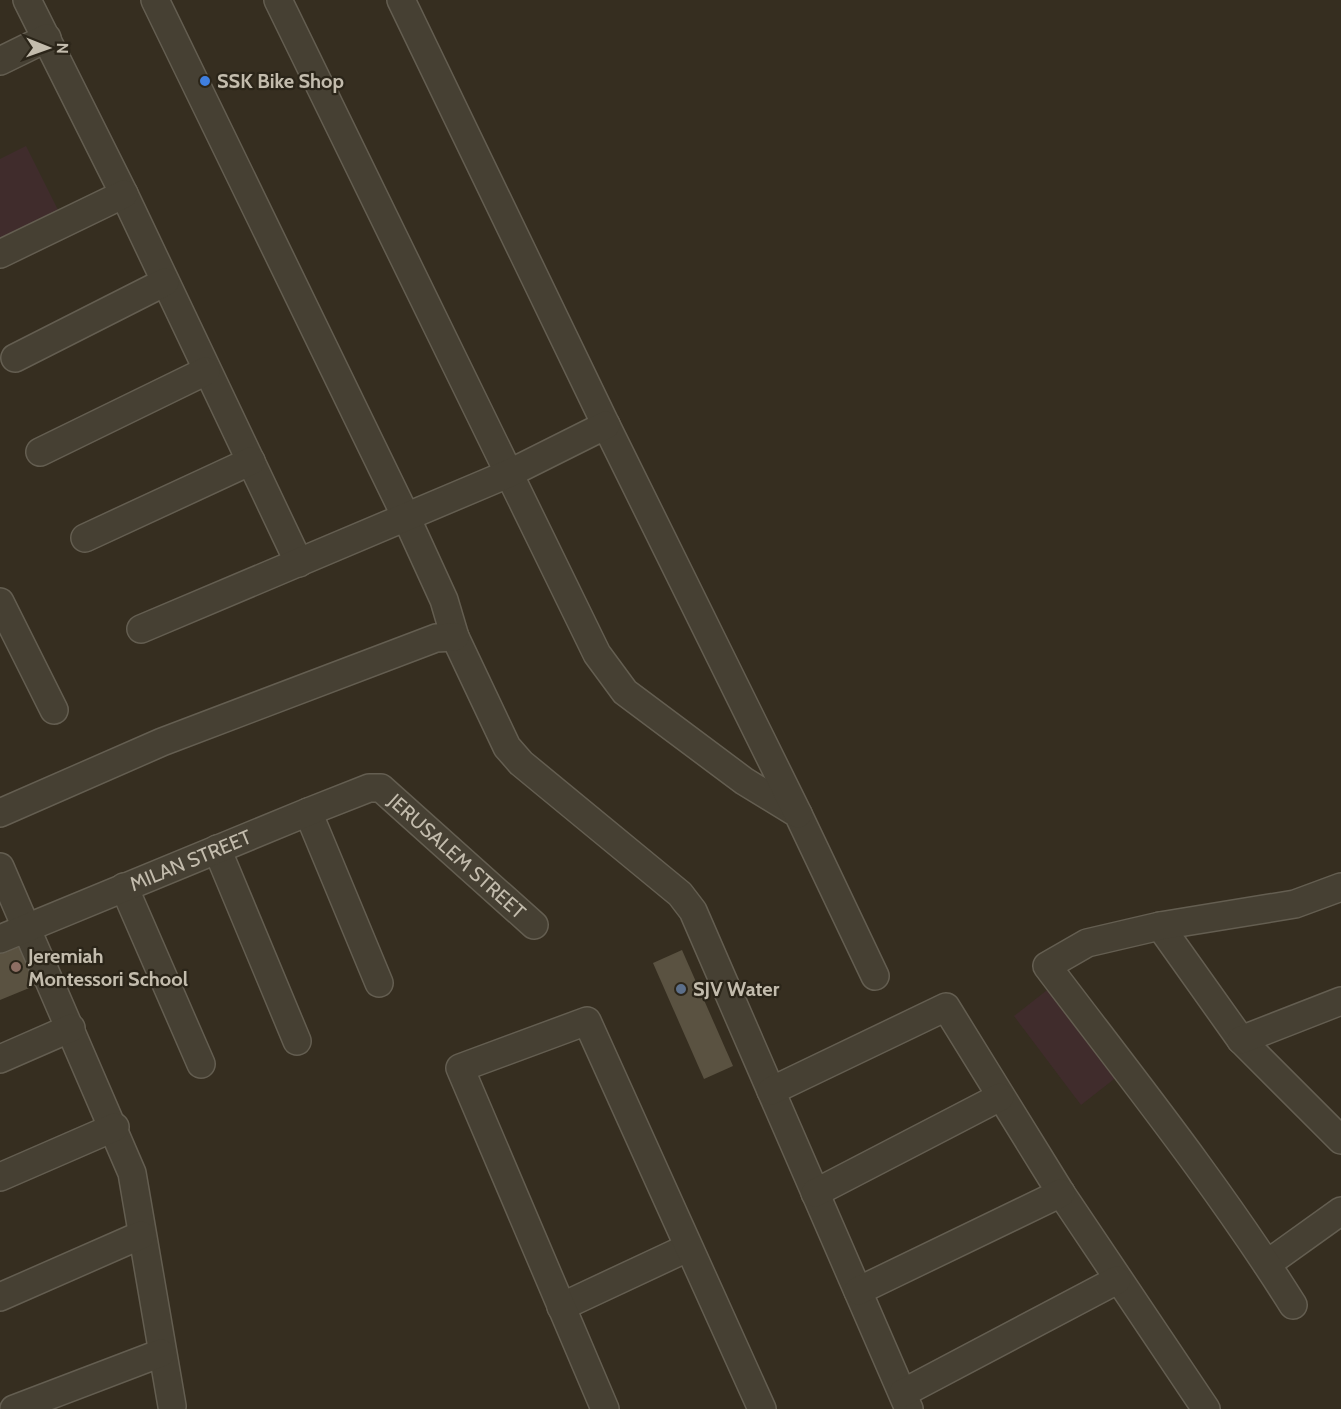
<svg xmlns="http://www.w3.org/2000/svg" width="1341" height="1409" font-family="Cabin,sans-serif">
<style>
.green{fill:#402c2c}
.building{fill:#5a5241}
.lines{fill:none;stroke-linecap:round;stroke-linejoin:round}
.minor-casing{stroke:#645e51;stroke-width:30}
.minor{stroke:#464033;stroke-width:27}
.shop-dot{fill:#3f7fe0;stroke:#2b2519;stroke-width:2}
.education-dot{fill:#8d6e63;stroke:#2b2519;stroke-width:2}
.service-dot{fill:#5c6f8a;stroke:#2b2519;stroke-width:2}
.labels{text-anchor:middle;stroke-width:4.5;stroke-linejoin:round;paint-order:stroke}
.poi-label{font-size:20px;font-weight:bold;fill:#c3bcad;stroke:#2b2519;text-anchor:start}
.street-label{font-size:20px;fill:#c3bcad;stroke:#2b2519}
</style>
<rect width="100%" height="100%" fill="#362e20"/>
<g class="green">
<path d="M26 146 59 212 0 242V159Z"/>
<path d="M1051 987 1118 1076 1081 1105 1014 1016Z"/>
</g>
<g class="building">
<path d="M24 945 39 984 0 1000V954Z"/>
<path d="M682 950 733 1066 704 1079 653 963Z"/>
</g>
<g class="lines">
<g class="minor-casing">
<g id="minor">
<path d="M27 0 124 194 299 563"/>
<path d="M155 0 407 519 444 600 455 637 507 747 521 763 680 894 693 911 909 1409"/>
<path d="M278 0 597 654 625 692 744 781 798 814 875 976"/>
<path d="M401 0 606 425 798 814"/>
<path d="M0 61 47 38"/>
<path d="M0 254 124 194"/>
<path d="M15 358 165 282"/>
<path d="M40 452 206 371"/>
<path d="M85 538 251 461"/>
<path d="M0 602 54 710"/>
<path d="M141 629 510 473 606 425"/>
<path d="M308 812 379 983"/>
<path d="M0 813 162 742 436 638 455 637"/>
<path d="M217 849 297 1041"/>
<path d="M0 867 132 1173 172 1406"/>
<path d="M124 887 201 1064"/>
<path d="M1160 926 1241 1040 1341 1140"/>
<path id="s1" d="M0 939 308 812 369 788H381L534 925"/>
<path d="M1241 1040 1341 1001"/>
<path d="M0 1059 71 1028"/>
<path d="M771 1091 946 1007 1061 1193 1206 1409"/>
<path d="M0 1177 115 1127"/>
<path d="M815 1193 1000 1097"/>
<path d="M1267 1264 1341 1211"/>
<path d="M858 1291 1061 1193"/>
<path d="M0 1297 141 1235"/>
<path d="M1293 1305C1219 1187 1131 1077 1047 966L1087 943 1160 926 1295 904 1341 887"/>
<path d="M561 1307 687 1248"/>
<path d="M903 1393 1117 1280"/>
<path d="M14 1409 161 1353"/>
<path d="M605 1409 460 1068 587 1021 762 1409"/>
</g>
</g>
<use href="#minor" class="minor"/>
</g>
<circle class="shop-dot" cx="205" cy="81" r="6"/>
<circle class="education-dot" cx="16" cy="967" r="6"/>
<circle class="service-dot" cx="681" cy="989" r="6"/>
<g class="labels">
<g class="poi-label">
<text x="217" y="88">SSK Bike Shop</text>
<text x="28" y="963">Jeremiah<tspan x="28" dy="23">Montessori School</tspan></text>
<text x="693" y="996">SJV Water</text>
</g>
<g class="street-label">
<text dy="7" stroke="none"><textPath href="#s1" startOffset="513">JERUSALEM STREET</textPath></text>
<text dy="7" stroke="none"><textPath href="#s1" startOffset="206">MILAN STREET</textPath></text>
</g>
</g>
<g transform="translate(48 48) rotate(91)" stroke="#2b2519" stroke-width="4.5" paint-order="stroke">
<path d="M0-4.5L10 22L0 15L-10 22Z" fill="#c3bcad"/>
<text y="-9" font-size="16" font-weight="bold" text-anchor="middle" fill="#c3bcad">N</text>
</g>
</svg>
